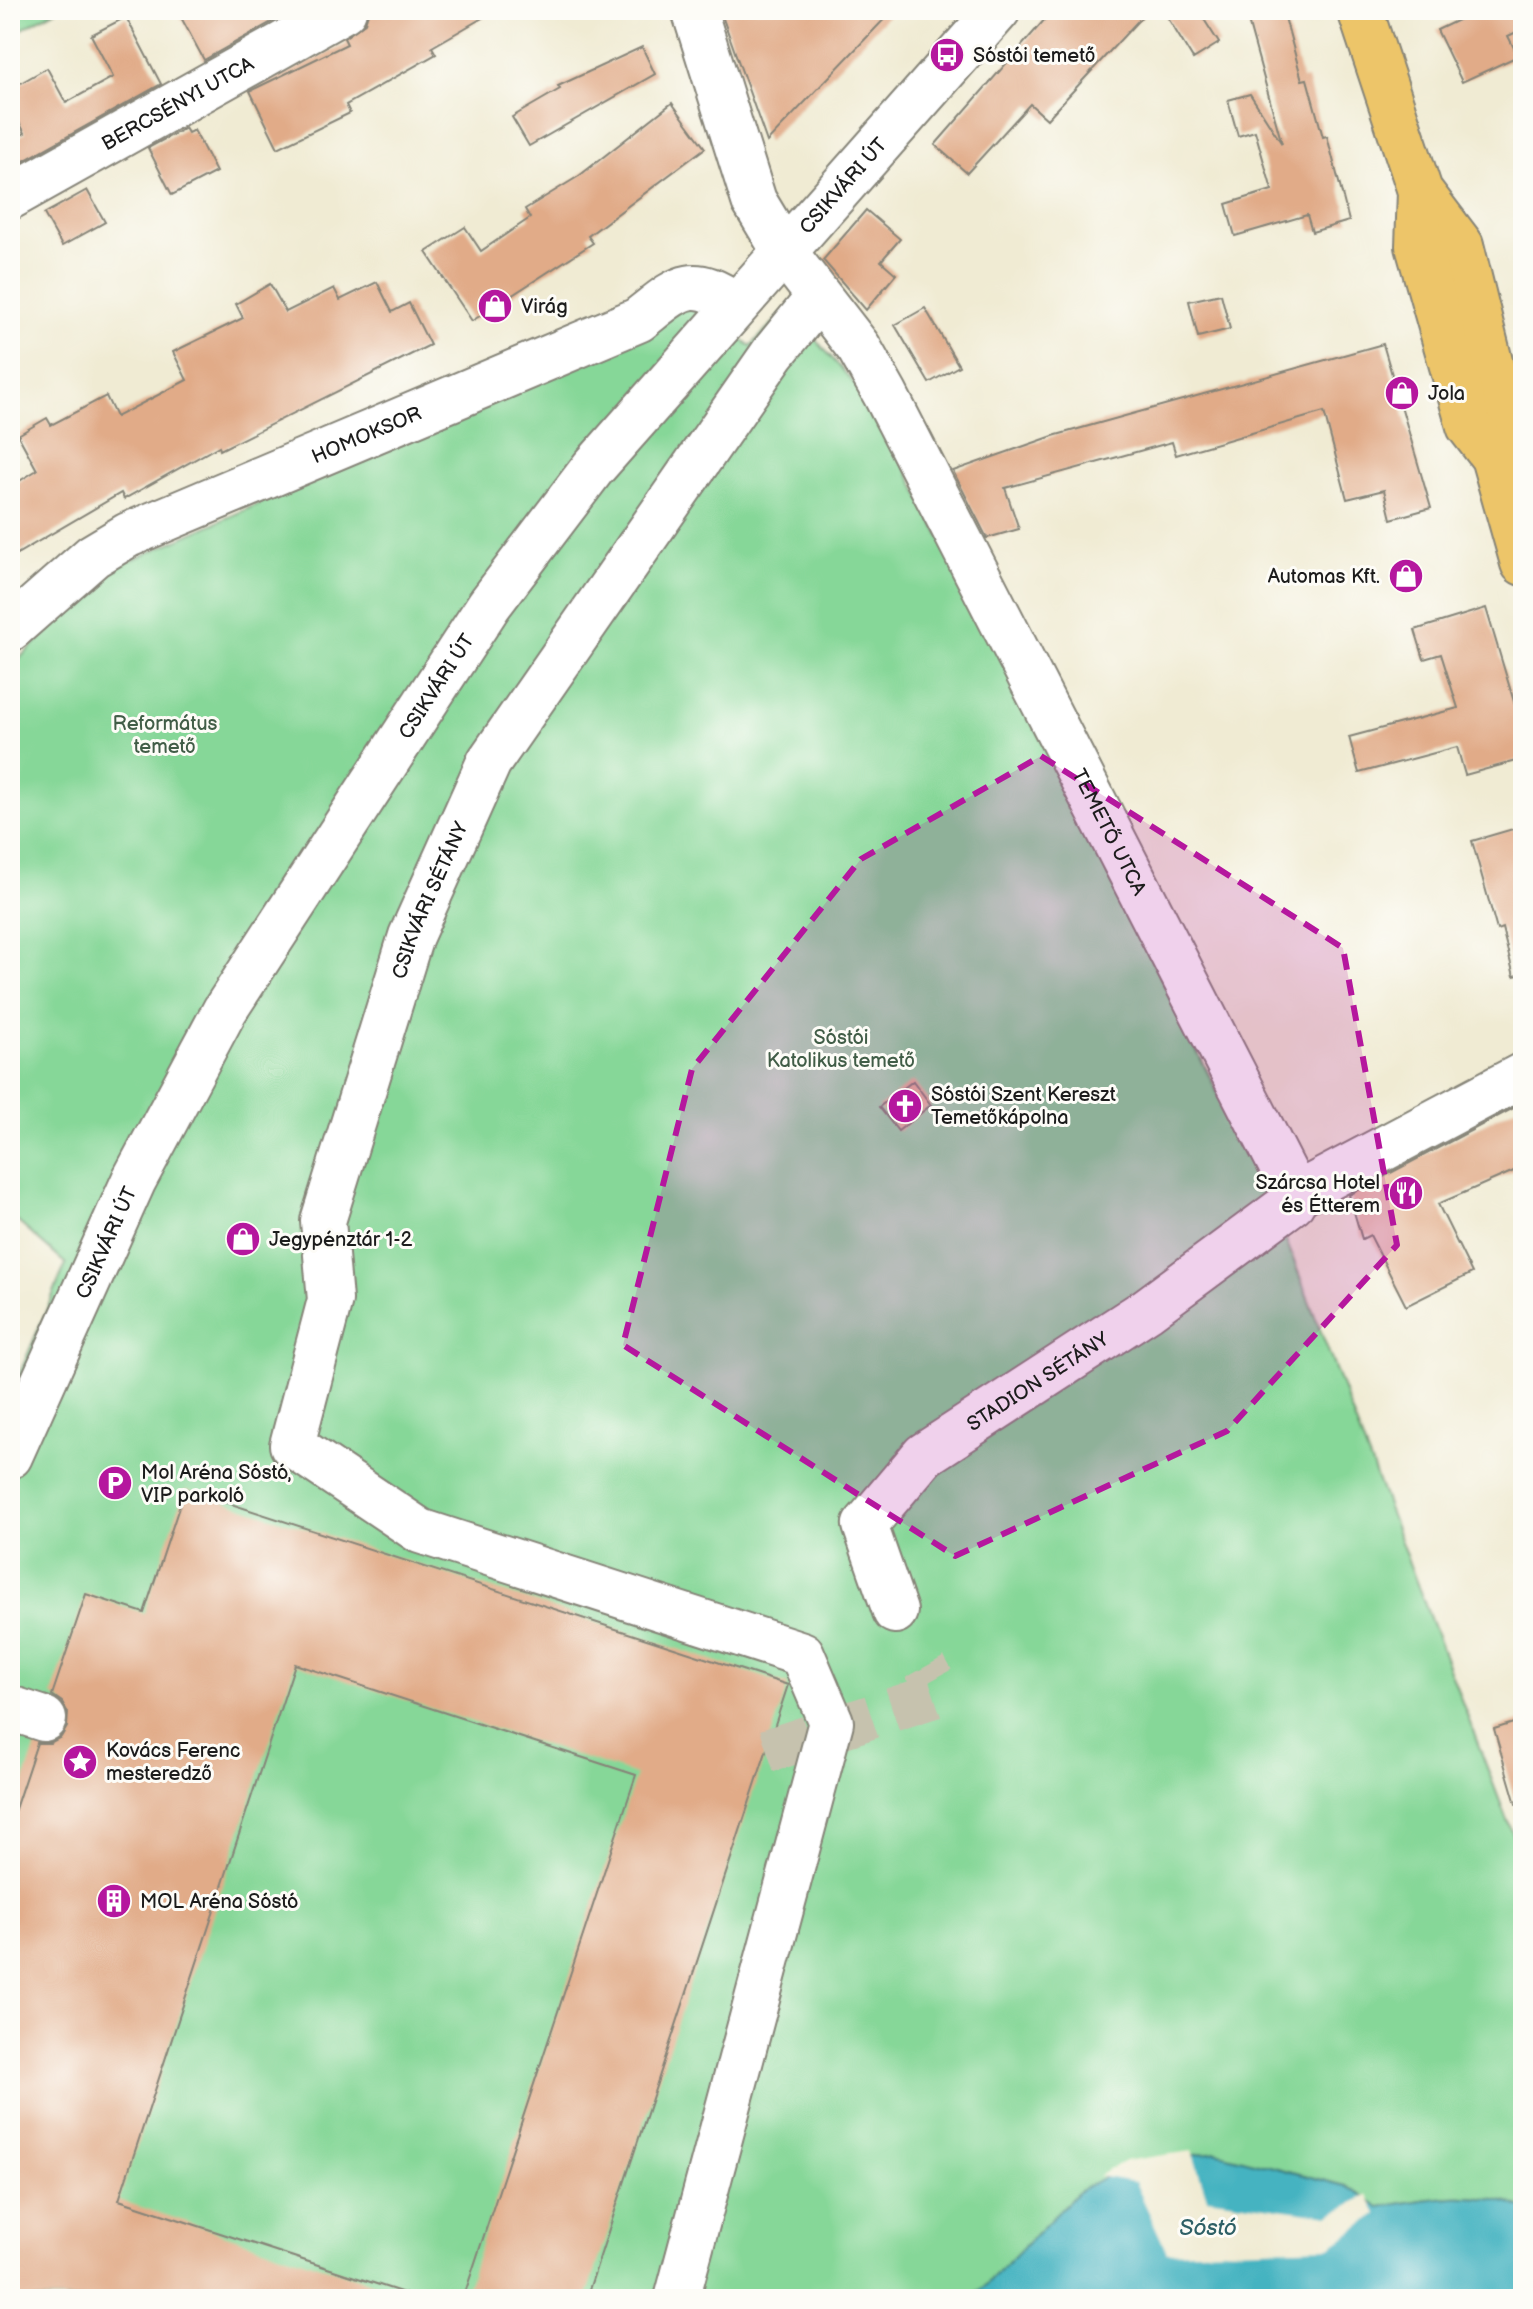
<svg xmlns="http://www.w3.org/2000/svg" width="1533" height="2309" font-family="'Balsamiq Sans',sans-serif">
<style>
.green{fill:#86d798;stroke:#517a5a;stroke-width:2}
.water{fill:#45b3c1;stroke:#30686e;stroke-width:2}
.pier{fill:#f0ebd3}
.building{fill:#e1ab88}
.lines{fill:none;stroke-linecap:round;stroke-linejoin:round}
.minor-tunnel{stroke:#c6c2ae;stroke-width:44;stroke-dasharray:44 22;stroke-linecap:butt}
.minor-casing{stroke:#868478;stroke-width:48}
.major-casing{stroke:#868478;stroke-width:48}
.minor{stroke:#fff;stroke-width:44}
.major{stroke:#edc569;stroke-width:44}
.marked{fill:#b5179e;fill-opacity:0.2;stroke:#b5179e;stroke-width:6;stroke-dasharray:16 10;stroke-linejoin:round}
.labels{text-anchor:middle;stroke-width:6;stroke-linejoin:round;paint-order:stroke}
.poi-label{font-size:20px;fill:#1c1c1c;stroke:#fdfcf7;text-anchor:start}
.street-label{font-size:20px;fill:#1c1c1c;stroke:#fdfcf7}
.park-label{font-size:20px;fill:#415d47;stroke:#fdfcf7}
.water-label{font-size:22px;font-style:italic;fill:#2e6066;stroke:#fdfcf7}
</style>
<rect width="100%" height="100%" fill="#fdfcf7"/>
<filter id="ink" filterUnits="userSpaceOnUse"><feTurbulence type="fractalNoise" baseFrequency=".0125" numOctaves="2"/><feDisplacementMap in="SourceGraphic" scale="16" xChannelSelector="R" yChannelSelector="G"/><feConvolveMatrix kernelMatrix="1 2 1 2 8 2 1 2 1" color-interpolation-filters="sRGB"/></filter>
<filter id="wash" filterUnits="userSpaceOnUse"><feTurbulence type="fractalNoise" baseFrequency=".006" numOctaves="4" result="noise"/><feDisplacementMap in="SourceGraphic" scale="32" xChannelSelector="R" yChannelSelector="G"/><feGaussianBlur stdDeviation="1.8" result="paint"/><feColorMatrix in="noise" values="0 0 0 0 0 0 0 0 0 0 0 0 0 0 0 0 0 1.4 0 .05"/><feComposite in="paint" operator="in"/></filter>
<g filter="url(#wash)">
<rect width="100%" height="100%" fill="#f0ebd3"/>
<g class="green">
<path d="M10 10H56L10 36Z"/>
<path d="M685 303 751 346 788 308 876 408 1268 1193 1523 1862V2208C1471 2189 1433 2198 1380 2207L1346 2186 1132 2299H10V1396L66 1264 10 1215V667L120 565 542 379Z"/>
</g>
<path class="water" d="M1216 2152 1346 2186 1380 2207C1433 2198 1471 2189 1523 2208V2299H972L1078 2192 1126 2165Z"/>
<path class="pier" d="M1192 2151 1207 2198 1330 2215 1368 2195 1377 2214 1330 2247 1167 2252 1135 2182 1098 2176 1125 2161Z"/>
<g id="blocks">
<g class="building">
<path d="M177 10H293L204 60Z"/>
<path d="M369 10H496L432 47 436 54 346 105 350 113 278 148 250 91 347 44 344 38 365 23Z"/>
<path d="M720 10H893L767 142Z"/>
<path d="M1053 10H1148L1047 119 1030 104 967 173 935 145Z"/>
<path d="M1163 10H1198L1219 43 1193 59Z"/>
<path d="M1245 10H1283L1302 80 1307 79 1323 137 1327 136 1349 221 1312 232 1307 215 1235 236 1226 204 1272 190 1255 131 1238 136 1228 100 1250 94 1282 144Z"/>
<path d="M1479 10H1523V29L1508 36 1518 56 1462 82 1437 30Z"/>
<path d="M126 17 161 84 18 164 10 142 25 133 10 106V89L47 68 66 103 113 77 91 35Z"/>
<path d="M642 47 655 74 529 146 512 117 560 89 558 86Z"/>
<path d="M672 103 705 148 588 236 593 243 472 321 426 252 465 227 481 251 530 218 525 209 579 176Z"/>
<path d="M185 128 188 133 194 130 216 172 172 195 148 148Z"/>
<path d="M87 190 105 222 62 246 44 214Z"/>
<path d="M866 210 900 239 881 261 896 274 866 310 823 260Z"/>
<path d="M377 282 392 312 409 303 430 345 220 450 219 446 124 499 121 493 10 558V487L37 470 18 435 47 418 51 425 106 396 116 417 187 380 173 352 243 318 236 304 270 284 286 312 334 288 340 300Z"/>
<path d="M1221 294 1230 329 1198 337 1189 301Z"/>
<path d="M925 308 959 366 929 383 895 325Z"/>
<path d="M1383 344 1431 508 1391 519 1384 490 1347 499 1324 412 1176 455 1172 442 1005 488 1019 529 987 538 953 471 1053 436Z"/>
<path d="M1486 608 1523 732V759L1465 775 1457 747 1359 773 1349 737 1458 708 1441 654 1424 659 1415 630Z"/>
<path d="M1523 826V974L1514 976 1502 928 1497 930 1472 841Z"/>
<path d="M913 1081 931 1105 898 1131 879 1107Z"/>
<path d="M1523 1103V1167L1438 1204 1472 1273 1406 1306 1370 1235 1362 1239 1349 1195Z"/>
<path d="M185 1489 788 1685 586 2299H463L636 1775 295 1664 119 2200 407 2294 406 2299H10V1824L37 1743H50L61 1737 67 1727 68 1713 62 1702 52 1695 86 1594 144 1613Z"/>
<path d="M1523 1720V1803L1516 1804 1494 1729Z"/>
</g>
</g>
</g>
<g filter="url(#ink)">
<use href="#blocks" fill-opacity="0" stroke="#868478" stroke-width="2"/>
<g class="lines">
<path class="minor-tunnel" d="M767 1751 940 1694 925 1667"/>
<g class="minor-casing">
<g id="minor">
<path id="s1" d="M694 10 754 201 786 254 859 348 885 394 1296 1195 1523 1075"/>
<path id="s2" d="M10 197 344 10"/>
<path d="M1493 457 1523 451"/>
<path id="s3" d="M10 629 93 556 128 535 638 320C678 289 690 272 736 305"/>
<path id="s4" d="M10 1456 134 1180 225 1010 489 605 593 468 998 10"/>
<path id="s5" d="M895 1611 865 1525 924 1455 1147 1310 1293 1202 1296 1195"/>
<path d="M10 1708 44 1719"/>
<path id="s6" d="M677 2299 831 1722 802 1654 420 1531 292 1445 330 1300 323 1221 411 936 489 762 774 352 818 298"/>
</g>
</g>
<g class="major-casing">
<g id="major">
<path d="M1360 10 1420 191 1461 245 1502 410 1493 457"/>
<path d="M1420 191 1418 246 1469 426 1493 457 1523 563"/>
</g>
</g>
<use href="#minor" class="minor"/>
<use href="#major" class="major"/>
</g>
</g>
<path class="marked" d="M1041 756 1343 948 1397 1245 1227 1431 955 1556 623 1345 692 1069 861 859Z"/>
<defs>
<g id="bus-disc" transform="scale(1.8)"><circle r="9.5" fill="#b5179e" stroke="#fdfcf7"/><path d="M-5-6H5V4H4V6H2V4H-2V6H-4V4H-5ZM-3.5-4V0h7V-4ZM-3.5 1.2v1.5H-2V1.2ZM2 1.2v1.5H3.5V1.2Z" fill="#fff"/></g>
<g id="shop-disc" transform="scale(1.8)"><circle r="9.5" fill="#b5179e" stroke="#fdfcf7"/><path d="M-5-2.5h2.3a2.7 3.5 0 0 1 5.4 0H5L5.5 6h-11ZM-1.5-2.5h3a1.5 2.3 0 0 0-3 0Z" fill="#fff"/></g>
<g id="church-disc" transform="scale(1.8)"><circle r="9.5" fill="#b5179e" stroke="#fdfcf7"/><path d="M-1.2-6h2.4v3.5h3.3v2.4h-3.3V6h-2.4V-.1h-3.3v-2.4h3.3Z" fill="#fff"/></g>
<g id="restaurant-disc" transform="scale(1.8)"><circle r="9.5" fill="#b5179e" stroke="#fdfcf7"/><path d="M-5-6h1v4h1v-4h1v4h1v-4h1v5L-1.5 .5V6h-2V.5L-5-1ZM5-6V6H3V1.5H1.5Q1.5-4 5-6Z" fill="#fff"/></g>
<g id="parking-disc" transform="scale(1.8)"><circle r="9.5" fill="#b5179e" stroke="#fdfcf7"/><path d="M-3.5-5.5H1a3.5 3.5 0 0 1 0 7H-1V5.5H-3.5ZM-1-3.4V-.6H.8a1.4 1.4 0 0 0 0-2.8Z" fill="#fff"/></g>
<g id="sight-disc" transform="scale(1.8)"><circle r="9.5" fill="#b5179e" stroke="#fdfcf7"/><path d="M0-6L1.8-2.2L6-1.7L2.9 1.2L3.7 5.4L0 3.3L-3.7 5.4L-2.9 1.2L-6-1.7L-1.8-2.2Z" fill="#fff"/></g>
<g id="building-disc" transform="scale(1.8)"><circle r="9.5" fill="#b5179e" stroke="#fdfcf7"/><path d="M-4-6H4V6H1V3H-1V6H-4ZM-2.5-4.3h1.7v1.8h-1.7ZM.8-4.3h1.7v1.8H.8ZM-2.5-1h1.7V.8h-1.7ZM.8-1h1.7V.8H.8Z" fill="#fff"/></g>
</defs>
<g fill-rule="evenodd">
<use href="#bus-disc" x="947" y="55"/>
<use href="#shop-disc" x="495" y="306"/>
<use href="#shop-disc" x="1402" y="393"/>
<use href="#shop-disc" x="1406" y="576"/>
<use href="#church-disc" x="905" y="1106"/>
<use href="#restaurant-disc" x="1406" y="1193"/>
<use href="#shop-disc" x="243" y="1239"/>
<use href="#parking-disc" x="115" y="1483"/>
<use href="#sight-disc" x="80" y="1762"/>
<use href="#building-disc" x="114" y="1901"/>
</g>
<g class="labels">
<g class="poi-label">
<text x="973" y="62">Sóstói temető</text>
<text x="521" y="313">Virág</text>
<text x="1428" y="400">Jola</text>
<text x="1380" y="583" text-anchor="end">Automas Kft.</text>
<text x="931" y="1101">Sóstói Szent Kereszt<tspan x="931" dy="23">Temetőkápolna</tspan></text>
<text x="1380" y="1189" text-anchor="end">Szárcsa Hotel<tspan x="1380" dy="23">és Étterem</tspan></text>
<text x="269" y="1246">Jegypénztár 1-2</text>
<text x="141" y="1479">Mol Aréna Sóstó,<tspan x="141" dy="23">VIP parkoló</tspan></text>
<text x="106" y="1757">Kovács Ferenc<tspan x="106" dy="23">mesteredző</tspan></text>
<text x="140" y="1908">MOL Aréna Sóstó</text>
</g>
<g class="street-label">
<text dy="7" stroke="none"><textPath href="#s2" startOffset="192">BERCSÉNYI UTCA</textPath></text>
<text dy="7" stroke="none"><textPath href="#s4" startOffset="1528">CSIKVÁRI ÚT</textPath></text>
<text dy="7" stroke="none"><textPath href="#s3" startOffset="410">HOMOKSOR</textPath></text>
<text dy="7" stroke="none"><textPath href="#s4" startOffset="882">CSIKVÁRI ÚT</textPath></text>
<text dy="7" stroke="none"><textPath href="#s1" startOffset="926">TEMETŐ UTCA</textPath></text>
<text dy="7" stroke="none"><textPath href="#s6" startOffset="1794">CSIKVÁRI SÉTÁNY</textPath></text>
<text dy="7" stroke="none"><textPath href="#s4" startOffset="234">CSIKVÁRI ÚT</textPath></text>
<text dy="7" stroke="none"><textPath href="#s5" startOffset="318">STADION SÉTÁNY</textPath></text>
</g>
<g class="park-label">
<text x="165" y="730">Református<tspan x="165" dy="23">temető</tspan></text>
<text x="841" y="1044">Sóstói<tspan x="841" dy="23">Katolikus temető</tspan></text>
</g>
<g class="water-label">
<text x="1208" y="2235">Sóstó</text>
</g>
</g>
<rect width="1533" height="2309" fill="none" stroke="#fdfcf7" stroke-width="40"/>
</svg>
